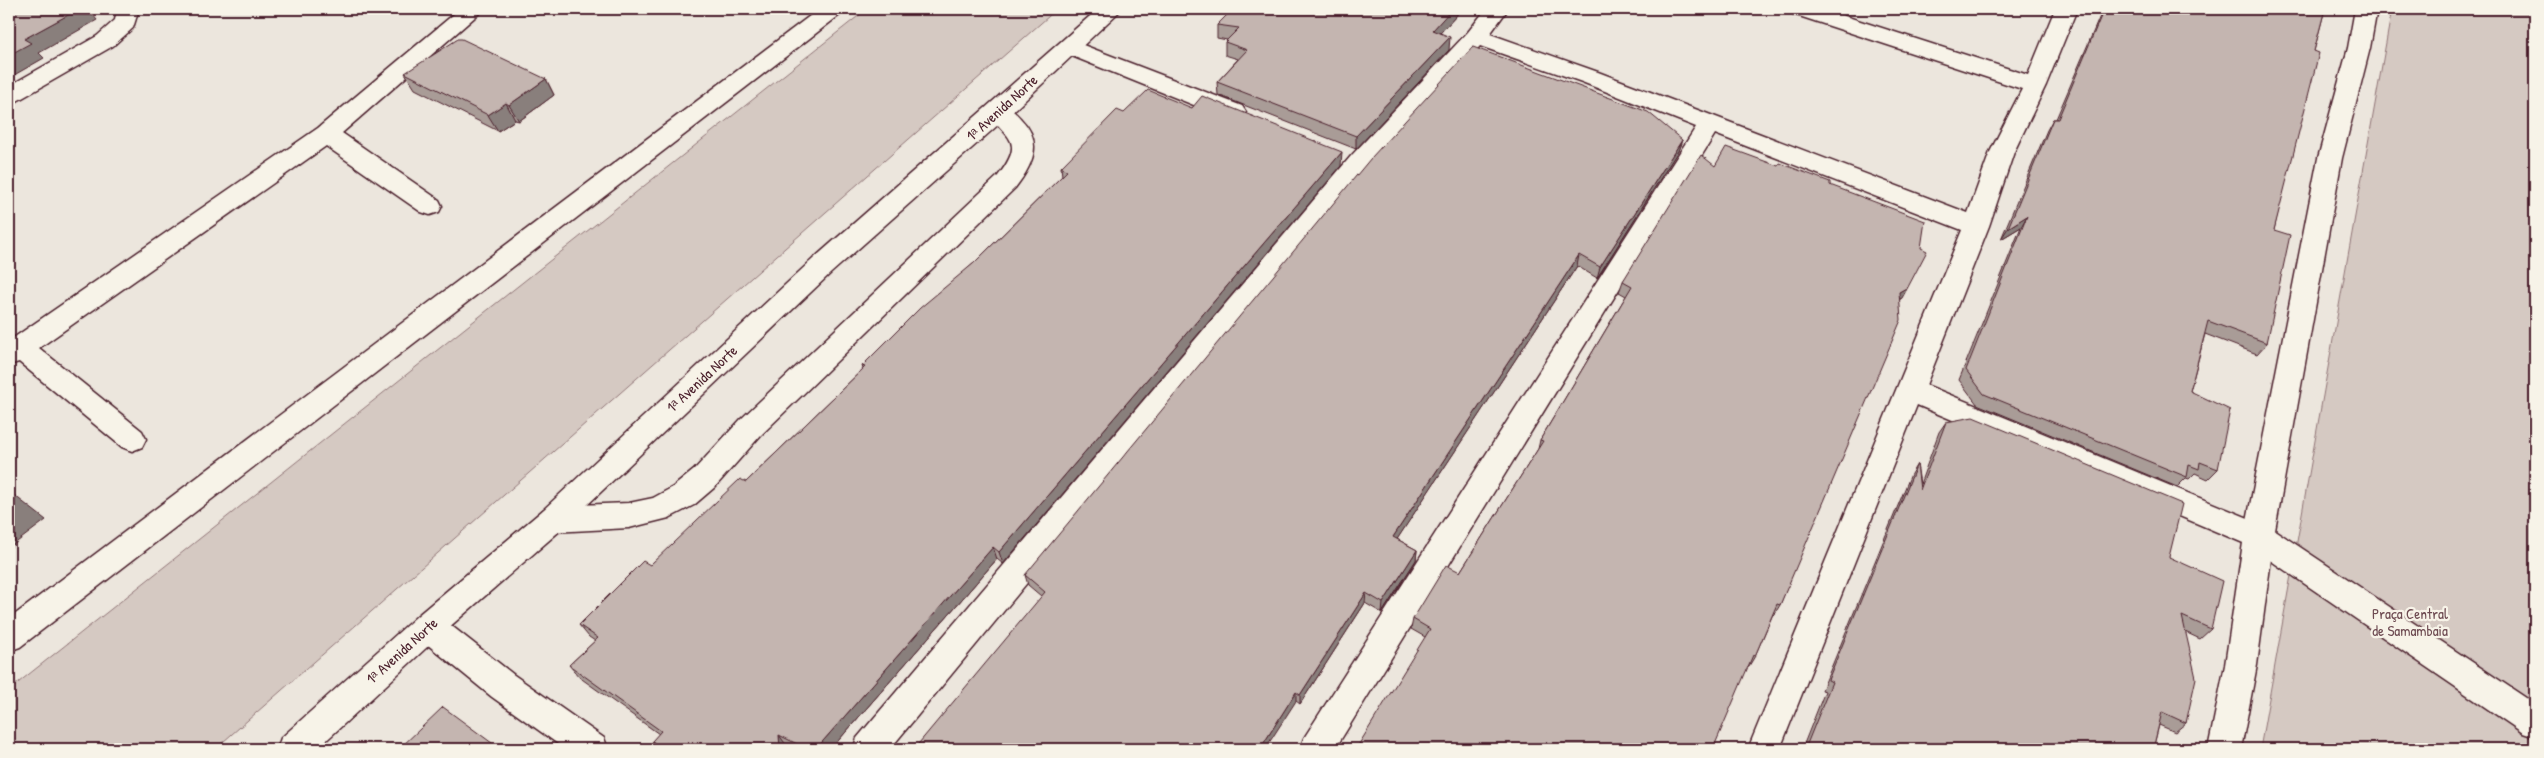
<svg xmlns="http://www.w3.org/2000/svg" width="2544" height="758" font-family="'Patrick Hand',sans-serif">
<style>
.green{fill:#d5c9c2;stroke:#907476}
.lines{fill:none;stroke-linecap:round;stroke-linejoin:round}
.minor-casing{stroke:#4a1f2b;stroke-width:3}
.tertiary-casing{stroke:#4a1f2b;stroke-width:3}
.secondary-casing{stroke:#4a1f2b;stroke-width:3}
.minor{fill:#f7f3e8;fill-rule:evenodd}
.tertiary{fill:#f7f3e8;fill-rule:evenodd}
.secondary{fill:#f7f3e8;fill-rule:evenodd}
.wall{fill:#a99c97;stroke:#4a1f2b}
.shaded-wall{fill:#897f7b;stroke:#4a1f2b}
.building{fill:#c4b5b0;stroke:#4a1f2b}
.labels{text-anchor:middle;stroke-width:4.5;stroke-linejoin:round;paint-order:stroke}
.street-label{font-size:15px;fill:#4a1f2b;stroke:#f7f3e8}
.park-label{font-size:15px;fill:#6d4a51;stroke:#f7f3e8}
</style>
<rect width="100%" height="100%" fill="#ece6dd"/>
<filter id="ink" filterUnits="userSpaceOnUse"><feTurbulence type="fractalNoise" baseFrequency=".02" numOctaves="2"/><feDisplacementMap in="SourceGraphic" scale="10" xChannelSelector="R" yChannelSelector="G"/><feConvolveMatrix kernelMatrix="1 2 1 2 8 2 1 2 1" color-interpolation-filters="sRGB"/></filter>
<g filter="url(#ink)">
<g class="green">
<path d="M867 9H1057L215 749H9V690Z"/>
<path d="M2392 9H2535V749H2260Z"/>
</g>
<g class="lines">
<g class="minor-casing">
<g id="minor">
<path d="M117 9H139L133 28 113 46 17 101 9 104V86L97 36 115 20Z"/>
<path d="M460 9H484L342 133 439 200 442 206 439 212 430 215 421 212 326 146 39 348 142 431 146 439 142 447 132 451 122 447 19 362 9 365V341L318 128Z"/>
<path d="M1486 9H1508L1490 34 1598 72 1968 213 1990 152 2022 89 1793 14 1790 9H1823L2028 75 2055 9H2077L2046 85 2014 152 1989 226 1926 385 2270 527 2535 704V737L2523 733 2248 545 1917 405 1780 749H1748L1962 230 1715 134 1335 749H1300L1304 738 1696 127 1582 82 1480 46 1369 168 890 749H853L857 738 1351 156 1468 32Z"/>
<path d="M1070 40 1242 106 1246 112 1242 118 1234 120 1226 118 1062 52 1059 47 1062 42Z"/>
<path d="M999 103C1008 106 1014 111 1021 119 1044 142 1033 165 1015 188L761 435 715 487 694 505 669 518 629 528 553 532 543 528 538 519 543 510 553 506 629 503 653 498 673 487 694 470 741 419 998 176C1027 138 1005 139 987 111L991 105Z"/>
<path d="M428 612 439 616 514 675 604 738 608 749H565L492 697 417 636 412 626 417 616Z"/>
</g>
</g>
<g class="tertiary-casing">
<path id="tertiary" d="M2355 9H2377L2370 48 2342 158 2274 536 2257 665 2241 749H2208L2225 665 2244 536 2318 158 2348 48Z"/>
</g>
<g class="secondary-casing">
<g id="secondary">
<path d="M819 9H844L841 14 20 647 9 651V619Z"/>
<path d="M1098 9H1122L1007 117 831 273 563 528 439 636 317 749H277L281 738 417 616 543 510 813 259Z"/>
</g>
</g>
<use href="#minor" class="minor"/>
<use href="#tertiary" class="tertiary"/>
<use href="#secondary" class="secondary"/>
</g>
<g class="wall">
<path d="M1233 9H1457V15L1440 33 1449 50 1356 149 1218 95 1217 82 1238 59 1225 55V42L1227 40 1217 38V25Z"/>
<path d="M2103 9H2325L2314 51 2274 230 2267 343 2257 354 2205 334 2190 391 2218 469 2208 479 2195 473 2189 479 2186 478 2177 487 1977 404 1959 380 2021 227 2001 239 2047 130 2053 119H2056Z"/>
<path d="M405 73 546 79 554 95 519 121 515 120 498 131 415 89Z"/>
<path d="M1192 108 1341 166 1003 564 997 559 831 749H793L787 746V749H659L652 741 659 734 579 677 569 665 595 641 589 637 579 625 650 565 746 482 863 369 862 366 974 263 1062 176 1061 167 1124 113Z"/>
<path d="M1682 140 1678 151 1597 278 1577 266 1397 539 1417 550 1416 560 1382 613 1365 603 1300 704 1296 701 1041 596 1028 585 1025 575Z"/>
<path d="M1715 166 1830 185 1902 298 1900 299 1780 605 1774 615 1773 614 1755 656 1749 666 1425 637 1411 629 1413 619 1460 572 1538 449 1540 440 1626 296 1619 292 1623 281Z"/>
<path d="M1946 422 2169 557 2211 629 2200 639 2185 632 2186 723 2175 732 2159 725 2153 749H1802L1825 691 1822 690 1911 474 1917 464 1920 484 1939 432Z"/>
</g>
<g class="shaded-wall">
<path d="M79 9H88L97 20 39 53 44 58 9 78V55L24 39Z"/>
<path d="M1451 9H1457V15L1431 43 1433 30Z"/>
<path d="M1450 37 1449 50 1356 149V136Z"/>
<path d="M546 79 554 95 519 121 509 105Z"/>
<path d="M506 103 515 120 498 131 488 115Z"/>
<path d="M1682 140 1678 151 1597 278 1600 267Z"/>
<path d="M1342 152 1341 166 1003 564 999 552Z"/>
<path d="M2027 216 2021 227 2001 239 2008 228Z"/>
<path d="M1579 255 1577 266 1392 547 1393 537Z"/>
<path d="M1908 287 1902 298 1893 303 1899 292Z"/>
<path d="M10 492 46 520 9 548V493Z"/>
<path d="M993 547 997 559 831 749H816Z"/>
<path d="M1417 550 1416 560 1382 613 1383 603Z"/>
<path d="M1366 593 1365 603 1300 704V695Z"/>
<path d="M1296 692V701L1265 749H1260Z"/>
<path d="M779 735 787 746V749H780Z"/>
</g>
<g class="building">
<path d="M9 9H79L24 39 31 43 9 55Z"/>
<path d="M1233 9H1452L1433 30 1450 37 1356 136 1217 82 1247 50 1225 42 1239 28 1217 25Z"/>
<path d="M2104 9H2325L2314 51 2319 53 2274 230 2290 235 2267 343 2208 321 2190 391 2230 410 2218 469 2200 462 2199 469 2189 465 2187 477 1984 394 1966 370 2027 216 2008 228 2053 119H2058Z"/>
<path d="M458 39H462L546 79 509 105 506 103 488 115 405 73Z"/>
<path d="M1473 47 1648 112 1682 140 1600 267 1579 255 1393 537 1417 550 1383 603 1366 593 1300 695 1296 692 1260 749H914L1045 592 1025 575 1371 158Z"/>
<path d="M1148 90 1192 108 1202 96 1342 152 999 552 993 547 816 749H807L779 735 780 749H663L652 741 661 731 569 665 598 638 579 625 643 561 650 565 740 479 746 482 865 367 862 366 920 308 974 263 1067 171 1061 167 1117 110 1124 113Z"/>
<path d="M1726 147 1778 166 1780 163 1830 182V185L1925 221 1921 248 1927 251 1908 287 1899 292 1901 320 1780 605 1777 604 1755 656 1753 655 1713 749H1356L1430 629 1413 619 1446 565 1460 572 1543 441 1540 440 1632 286 1623 281 1701 155 1715 166Z"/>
<path d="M1973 417 2182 504 2169 557 2222 581 2211 629 2182 616 2196 678 2186 723 2162 712 2153 749H1805L1832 682 1828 680 1917 464 1920 490 1946 422Z"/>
<path d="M443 707 500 749H399Z"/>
</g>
</g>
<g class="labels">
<g class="street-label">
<text transform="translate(1002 108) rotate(-42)" y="5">1ᵃ Avenida Norte</text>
<text transform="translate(702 379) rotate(-43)" y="5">1ᵃ Avenida Norte</text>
<text transform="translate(402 651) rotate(-42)" y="5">1ᵃ Avenida Norte</text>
</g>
<g class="park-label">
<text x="2410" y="619">Praça Central<tspan x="2410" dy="17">de Samambaia</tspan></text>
</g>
</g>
<rect width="2544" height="758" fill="none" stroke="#f7f3e8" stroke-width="30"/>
<rect x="15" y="15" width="2514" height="728" fill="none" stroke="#4a1f2b" stroke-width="2" filter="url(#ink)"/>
</svg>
